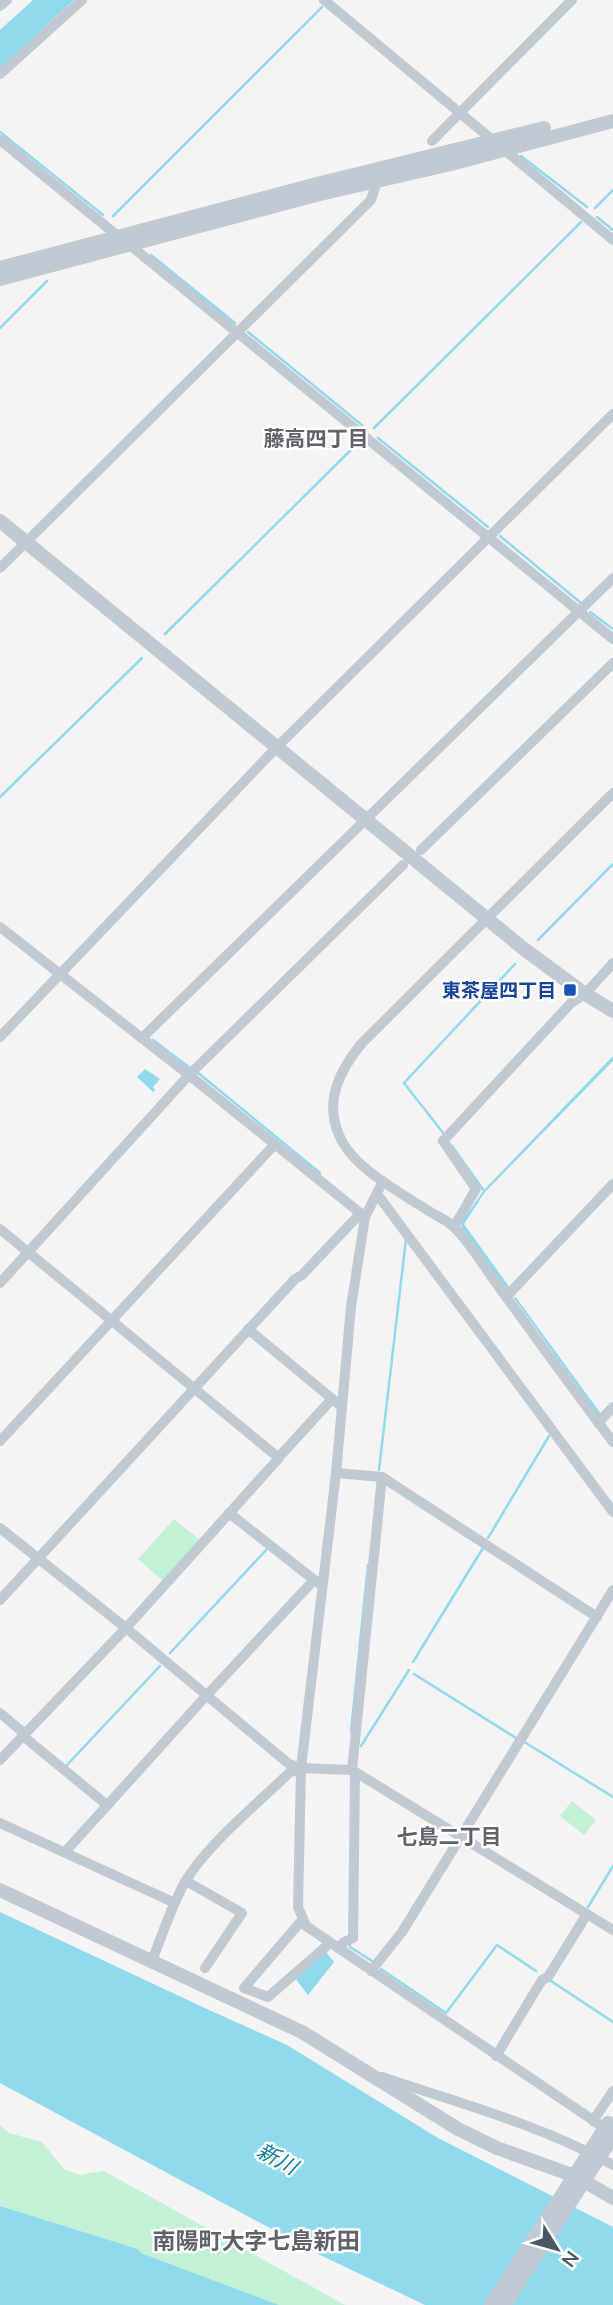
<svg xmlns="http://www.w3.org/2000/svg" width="613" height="2305" font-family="Mulish,'Noto Sans JP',sans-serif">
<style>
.green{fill:#c3f1d5}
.water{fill:#90daee}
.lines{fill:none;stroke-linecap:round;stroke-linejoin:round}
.stream{stroke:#90daee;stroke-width:2.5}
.minor{stroke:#c1cad2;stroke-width:10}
.tertiary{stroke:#c1cad2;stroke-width:14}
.tertiary-bridge{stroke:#c1cad2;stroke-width:14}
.transit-dot{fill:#1a4fb4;stroke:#fff;stroke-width:2.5}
.labels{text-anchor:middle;stroke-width:5;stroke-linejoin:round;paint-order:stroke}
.transit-label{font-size:19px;font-weight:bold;fill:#164399;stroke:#fff;text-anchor:end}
.neighbourhood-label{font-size:21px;font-weight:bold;fill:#5f6368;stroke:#fff}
.water-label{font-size:21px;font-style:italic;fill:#0c7c9b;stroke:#fff}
.quarter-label{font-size:23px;font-weight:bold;fill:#5f6368;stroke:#fff}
</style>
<rect width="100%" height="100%" fill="#f5f3f3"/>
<g class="green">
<path d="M174 1519 200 1540 163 1581 138 1559Z"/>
<path d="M572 1801 596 1820 584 1835 560 1816Z"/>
<path d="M0 2125 9 2133 42 2142 64 2169 80 2175 104 2171 345 2305H279L141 2253 138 2249 0 2206Z"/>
</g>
<g class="water">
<path d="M33 0H74L0 68V30Z"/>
<path d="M613 1056V1061L485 1192 464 1224 510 1288H506L462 1229 461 1223 484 1190Z"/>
<path d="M145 1069 160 1079 153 1087 155 1090 153 1092 137 1077Z"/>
<path d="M515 1296 601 1414 598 1415 514 1298Z"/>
<path d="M0 1912 209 2010 287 2045 438 2138 613 2227V2305H425L318 2254 0 2083Z"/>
<path d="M326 1952 334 1962 308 1995 295 1978Z"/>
<path d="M0 2206 138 2249 141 2253 279 2305H0Z"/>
</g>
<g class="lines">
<g class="stream">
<path d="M0 132 103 215"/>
<path d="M521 156 587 207"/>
<path d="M595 208 613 190"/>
<path d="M113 216 322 7"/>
<path d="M597 217 613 230"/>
<path d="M151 255 235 323"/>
<path d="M0 328 47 281"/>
<path d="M248 332 363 426"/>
<path d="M374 428 581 222"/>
<path d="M378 438 488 527"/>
<path d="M500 536 581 603"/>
<path d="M590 612 613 629"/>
<path d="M165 634 361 440"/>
<path d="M0 797 142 658"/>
<path d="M538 940 613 864"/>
<path d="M153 1040 190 1068"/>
<path d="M197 1072 320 1173"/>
<path d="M444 1134 404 1083 515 964"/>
<path d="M452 1146 484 1191"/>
<path d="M379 1470 406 1239"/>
<path d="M488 1538 549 1436"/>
<path d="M170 1653 268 1548"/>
<path d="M413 1662 483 1548"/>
<path d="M414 1674 516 1738"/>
<path d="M351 1732 368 1565"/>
<path d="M526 1743 613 1797"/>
<path d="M361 1746 409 1670"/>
<path d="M66 1766 160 1666"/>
<path d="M588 1907 613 1866"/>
<path d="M350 1943V1947L372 1961"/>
<path d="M381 1969 446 2013 497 1945 536 1971"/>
<path d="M551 1981 613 2022"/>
</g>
<g class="minor">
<path d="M324 0 613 240"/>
<path d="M0 6 7 0"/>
<path d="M0 74 82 0"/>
<path d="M0 140 119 237"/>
<path d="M432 141 572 0"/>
<path d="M131 246 613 639"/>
<path d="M0 568 371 200 377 181"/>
<path d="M613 793 362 1043C340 1070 324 1100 339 1135 352 1168 403 1194 432 1213 439 1217 448 1221 454 1227 470 1242 486 1270 499 1287 537 1339 574 1391 613 1442"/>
<path d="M421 850 613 663"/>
<path d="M0 927 189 1075 365 1217"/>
<path d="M0 1037 277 747 613 414"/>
<path d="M142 1038 613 578"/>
<path d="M383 1181 365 1217 351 1307 336 1473 301 1768 298 1907 306 1926 609 2131"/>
<path d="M377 1194 613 1512"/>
<path d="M454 1227 476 1189 443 1141 571 1003 585 994 613 963"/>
<path d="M0 1229 279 1458 126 1628 0 1760"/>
<path d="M0 1283 189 1075 403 865"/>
<path d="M506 1297 613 1184"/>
<path d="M248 1329 342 1407"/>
<path d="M598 1423 613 1407"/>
<path d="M0 1441 275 1144"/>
<path d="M278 1458 332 1399"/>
<path d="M336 1473 382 1477 597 1617"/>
<path d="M229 1513 318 1583"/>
<path d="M0 1528 126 1628 289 1764 301 1768 352 1770 613 1930"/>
<path d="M0 1600 295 1279 302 1275 356 1218 365 1217"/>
<path d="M0 1713 25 1734"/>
<path d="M23 1736 107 1805"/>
<path d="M352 1770 382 1477"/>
<path d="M0 1823 175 1903"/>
<path d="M65 1852 206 1696 314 1580"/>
<path d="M186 1881 242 1913 205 1968"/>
<path d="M303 1919 244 1988 268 1997 330 1943"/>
<path d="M338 1948 344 1942 353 1938 355 1772"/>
<path d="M152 1961C162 1935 171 1907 185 1882 207 1845 257 1804 289 1773L301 1768"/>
<path d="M371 1971 402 1932 613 1590"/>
<path d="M496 2056 542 1980 548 1977 587 1914"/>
<path d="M382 2077C459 2103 541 2125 613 2165"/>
<path d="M593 2121 613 2091"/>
</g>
<g class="tertiary">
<path d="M0 268 317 184 544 128"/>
<path d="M0 279 320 194 451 164 613 121"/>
<path d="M0 521 524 949 585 994 613 1011"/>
<path d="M0 1890 302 2032 458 2129 497 2148 575 2176 613 2198"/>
<path d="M491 2305 578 2170"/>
<path d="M504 2305 588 2175"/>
</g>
<g class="tertiary-bridge">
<path d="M578 2170 608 2123"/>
<path d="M588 2175 613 2136"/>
</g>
</g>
<rect class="transit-dot" x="563" y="983" width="14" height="14" rx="3.5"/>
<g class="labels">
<g class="transit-label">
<text x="556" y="997">東茶屋四丁目</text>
</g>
<g class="neighbourhood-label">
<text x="316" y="446">藤高四丁目</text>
<text x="449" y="1844">七島二丁目</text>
</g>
<g class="water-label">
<text transform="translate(277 2159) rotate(28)" y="7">新川</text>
</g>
<g class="quarter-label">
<text x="256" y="2249">南陽町大字七島新田</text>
</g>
</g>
<g transform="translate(557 2249) rotate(127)" stroke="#ffffff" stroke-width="5" paint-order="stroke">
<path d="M0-5L12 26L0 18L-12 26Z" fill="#4a5661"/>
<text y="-10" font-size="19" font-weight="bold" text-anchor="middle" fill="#4a5661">N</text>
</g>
</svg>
